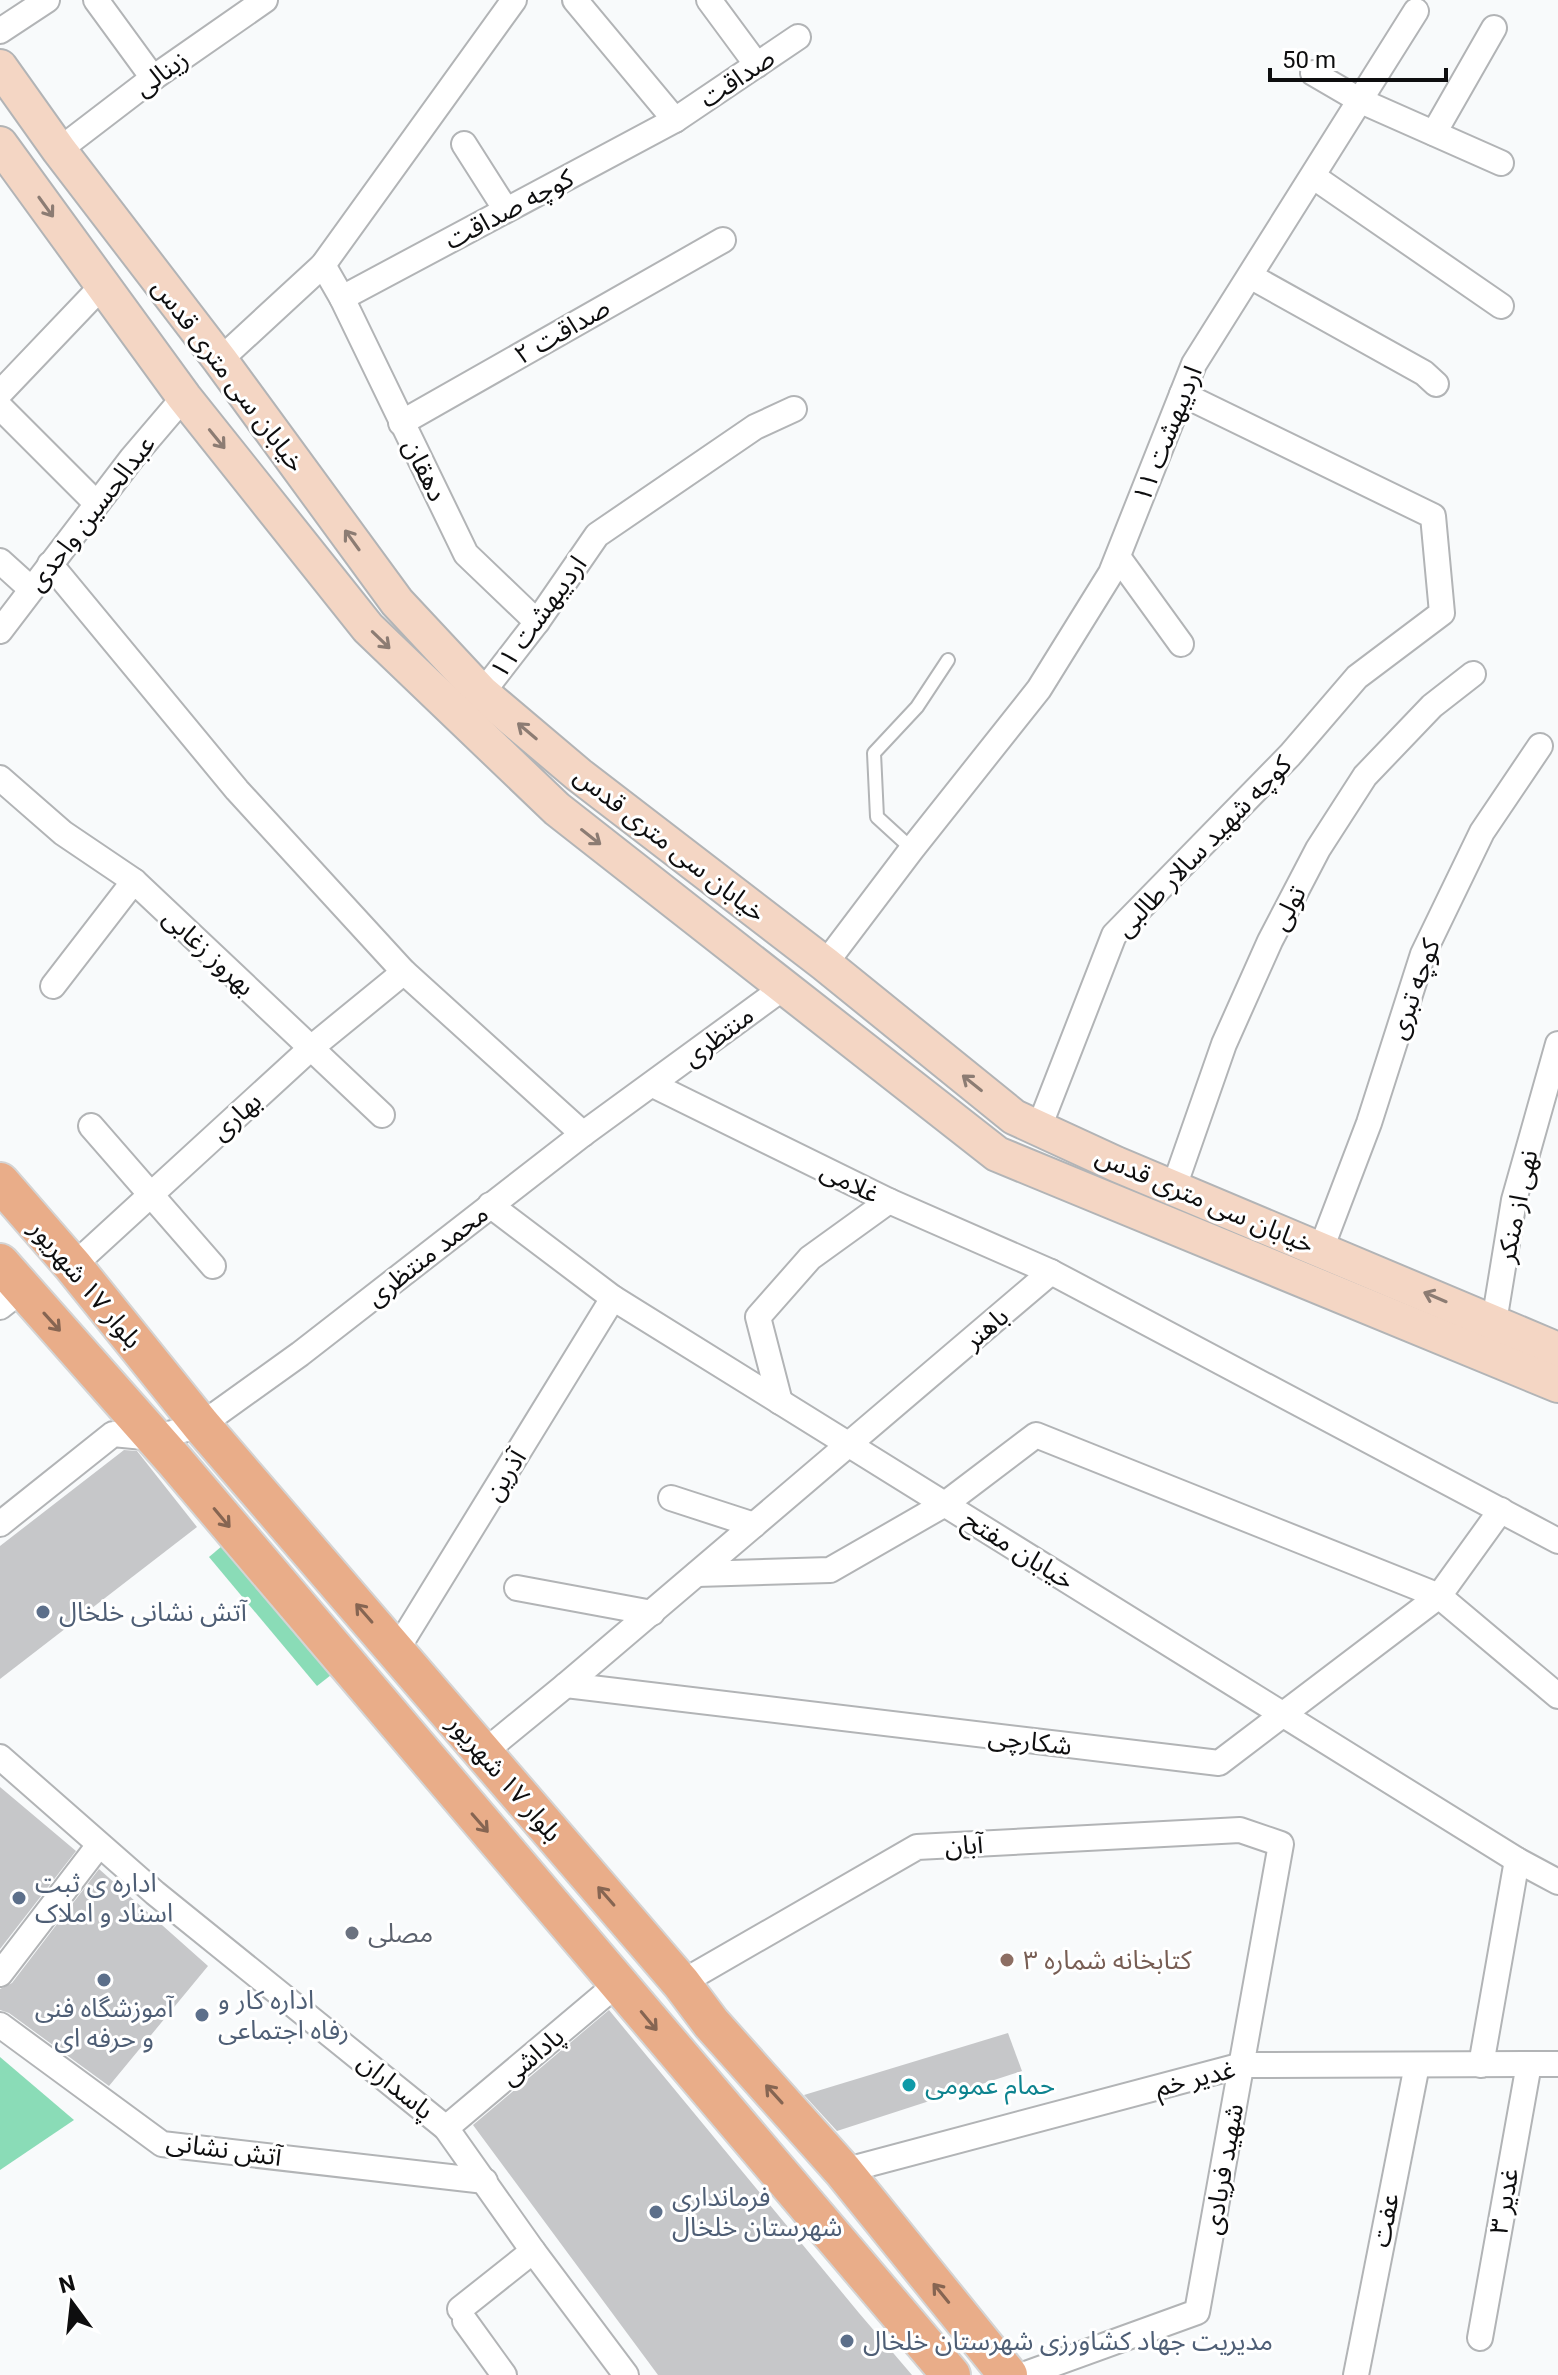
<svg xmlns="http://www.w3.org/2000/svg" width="1558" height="2375" font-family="Roboto,'Noto Sans Arabic',sans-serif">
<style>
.green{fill:#8adcb7}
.building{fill:#c6c7c9}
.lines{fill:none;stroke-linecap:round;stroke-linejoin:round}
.service-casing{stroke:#b2b4b6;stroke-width:16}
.minor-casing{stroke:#b2b4b6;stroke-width:28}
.secondary-casing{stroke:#b2b4b6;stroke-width:38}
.primary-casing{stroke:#d4d4d4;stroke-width:42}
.service{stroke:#fff;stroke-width:12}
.minor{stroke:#fff;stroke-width:24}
.secondary{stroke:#f4d6c4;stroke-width:34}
.primary{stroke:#e9ad89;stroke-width:38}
.oneway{stroke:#8c7c73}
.oneway2{stroke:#866552}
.service-dot{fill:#5c6f8a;stroke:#fff;stroke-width:3}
.worship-dot{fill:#6b7280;stroke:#fff;stroke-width:3}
.education-dot{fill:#8d6e63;stroke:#fff;stroke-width:3}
.culture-dot{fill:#0f9aa8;stroke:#fff;stroke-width:3}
.labels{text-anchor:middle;stroke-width:6;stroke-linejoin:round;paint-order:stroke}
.street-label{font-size:26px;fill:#0e0e0f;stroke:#fff}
.service-label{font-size:26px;fill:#4e5e75;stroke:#fff;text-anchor:start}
.worship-label{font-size:26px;fill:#5b616d;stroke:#fff;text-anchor:start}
.education-label{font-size:26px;fill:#785e54;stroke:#fff;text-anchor:start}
.culture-label{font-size:26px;fill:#0d838f;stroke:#fff;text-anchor:start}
</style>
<rect width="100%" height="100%" fill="#f8fafb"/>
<g class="green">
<path d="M222 1546 331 1675 317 1686 209 1557Z"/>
<path d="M0 2057 74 2120 0 2170Z"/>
</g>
<g class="building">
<path d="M124 1450 137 1451 197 1527 0 1679V1546Z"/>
<path d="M0 1787 76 1851 0 1949Z"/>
<path d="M99 1869 208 1966 109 2086 9 2013 0 2010V1989L12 1983Z"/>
<path d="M609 2010 859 2313 912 2375H658L473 2125Z"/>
<path d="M1008 2033 1022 2071 837 2131 804 2095Z"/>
</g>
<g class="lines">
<g class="service-casing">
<path id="service" d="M912 849 877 817 874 753 917 707 948 660"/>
</g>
<g class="minor-casing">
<g id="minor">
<path d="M96 0 153 78"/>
<path d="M575 0 675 120"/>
<path d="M709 0 757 65"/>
<path d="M0 31 47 0"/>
<path d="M1313 73 1361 101 1501 163"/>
<path d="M1434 133 1494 28"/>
<path d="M464 144 506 210"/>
<path d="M59 150 153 78 265 0"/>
<path d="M1314 177 1501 306"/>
<path d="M323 265 342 298 466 554 537 622"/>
<path d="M1250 276 1424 373 1436 384"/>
<path d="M342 298 675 120 798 37"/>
<path d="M220 360 323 265 514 0"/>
<path d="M0 393 103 285"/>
<path d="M0 407 96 503"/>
<path d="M401 423 723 240"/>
<path d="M1118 557 1181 644"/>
<path d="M0 561 31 589"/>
<path d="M50 564 237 790 404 972 583 1134"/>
<path d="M0 631 132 458 184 397"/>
<path d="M482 693 537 622 597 535 755 427 794 409"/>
<path d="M0 778 63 833 134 881"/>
<path d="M825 964 912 849 1039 689 1111 573 1194 364 1416 11"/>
<path d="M53 986 134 881 382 1115"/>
<path d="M653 1085 889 1201 1051 1272 1558 1541"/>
<path d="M91 1126 213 1266"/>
<path d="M1038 1130 1114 935 1290 755 1357 677 1442 613 1433 516 1182 394"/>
<path d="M1174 1187 1224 1044 1270 941 1318 849 1365 776 1432 706 1473 674"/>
<path d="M490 1205 613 1298 1517 1860 1558 1882"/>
<path d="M1321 1249 1369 1123 1423 954 1482 832 1540 746"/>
<path d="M73 1266 311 1048 404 972"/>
<path d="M0 1307 23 1289"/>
<path d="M1494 1322 1514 1200 1558 1044"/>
<path d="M780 1402 758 1317 810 1258 889 1201"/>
<path d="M671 1498 754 1525"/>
<path d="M0 1524 113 1434 154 1438 201 1425 300 1354 583 1134 783 988"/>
<path d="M697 1574 830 1570 945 1504 1036 1435 1439 1596 1558 1696"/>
<path d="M517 1588 652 1613"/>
<path d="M396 1651 613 1298"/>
<path d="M566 1685 1219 1763 1439 1596 1501 1510"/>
<path d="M483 1753 566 1685 1051 1272"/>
<path d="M0 1757 155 1893 446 2128 533 2251 626 2375"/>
<path d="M0 1974 99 1845"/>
<path d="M681 1983 917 1847 1240 1830 1281 1844 1197 2312 1023 2375"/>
<path d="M0 2025 162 2144 485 2181"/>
<path d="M1481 2065 1517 1860"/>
<path d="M446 2128 617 1984"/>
<path d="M843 2171 1242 2065 1558 2064"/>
<path d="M460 2309 533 2251"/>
<path d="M465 2321 504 2375"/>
<path d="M1480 2338 1529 2064"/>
<path d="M1356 2375 1417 2065"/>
</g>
</g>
<g class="secondary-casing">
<g id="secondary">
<path d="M0 67 59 150 220 360 397 602 482 693 579 775 825 964 1014 1117 1116 1164 1558 1350"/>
<path d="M0 144 184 397 368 628 557 809 997 1154 1558 1385"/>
</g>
</g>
<g class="primary-casing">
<g id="primary">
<path d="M0 1182 73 1266 201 1425 681 1983 711 2023 843 2171 1008 2375"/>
<path d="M0 1263 174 1460 951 2375"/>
</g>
</g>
<use href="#service" class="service"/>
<use href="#minor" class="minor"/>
<use href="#secondary" class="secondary"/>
<use href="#primary" class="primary"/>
</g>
<defs><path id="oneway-shaft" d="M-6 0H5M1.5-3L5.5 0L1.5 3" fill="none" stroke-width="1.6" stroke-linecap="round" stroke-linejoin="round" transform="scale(2)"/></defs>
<g class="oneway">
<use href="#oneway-shaft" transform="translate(46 207) rotate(54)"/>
<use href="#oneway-shaft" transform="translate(217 439) rotate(51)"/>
<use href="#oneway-shaft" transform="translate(352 540) rotate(-126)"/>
<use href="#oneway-shaft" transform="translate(381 640) rotate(44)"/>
<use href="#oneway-shaft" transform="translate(527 731) rotate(-140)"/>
<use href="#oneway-shaft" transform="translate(591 837) rotate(38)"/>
<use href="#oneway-shaft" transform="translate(972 1083) rotate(-141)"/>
<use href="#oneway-shaft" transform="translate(1435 1297) rotate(-157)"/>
</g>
<g class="oneway2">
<use href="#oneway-shaft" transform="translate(52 1322) rotate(48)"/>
<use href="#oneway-shaft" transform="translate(222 1518) rotate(50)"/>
<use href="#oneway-shaft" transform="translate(364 1613) rotate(-131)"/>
<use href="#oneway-shaft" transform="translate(480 1823) rotate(49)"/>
<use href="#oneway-shaft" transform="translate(606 1896) rotate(-131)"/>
<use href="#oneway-shaft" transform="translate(649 2021) rotate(50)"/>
<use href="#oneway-shaft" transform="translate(774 2094) rotate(-132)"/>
<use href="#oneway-shaft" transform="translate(941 2293) rotate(-129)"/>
</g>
<g class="service-dot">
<circle cx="43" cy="1612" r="8"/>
<circle cx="19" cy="1898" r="8"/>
<circle cx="104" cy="1980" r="8"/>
<circle cx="202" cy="2015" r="8"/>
<circle cx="656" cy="2212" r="8"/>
<circle cx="847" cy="2341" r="8"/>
</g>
<circle class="worship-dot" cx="352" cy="1933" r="8"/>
<circle class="education-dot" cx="1007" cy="1960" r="8"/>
<circle class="culture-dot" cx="909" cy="2085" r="8"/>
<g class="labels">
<g class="street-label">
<text transform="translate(161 73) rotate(-36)" y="9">زینالی</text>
<text transform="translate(737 78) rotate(-34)" y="9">صداقت</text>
<text transform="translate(509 209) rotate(-28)" y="9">کوچه صداقت</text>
<text transform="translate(562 331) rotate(-30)" y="9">صداقت ۲</text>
<text transform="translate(229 375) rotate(53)" y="9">خیابان سی متری قدس</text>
<text transform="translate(1167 434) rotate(-68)" y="9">۱۱ اردیبهشت</text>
<text transform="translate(425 470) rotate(64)" y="9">دهقان</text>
<text transform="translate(91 513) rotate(-52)" y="9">عبدالحسین واحدی</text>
<text transform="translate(538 617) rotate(-54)" y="9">۱۱ اردیبهشت</text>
<text transform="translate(670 844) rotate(38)" y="9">خیابان سی متری قدس</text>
<text transform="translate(1203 846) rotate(-46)" y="9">کوچه شهید سالار طالبی</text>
<text transform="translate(1288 908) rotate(-62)" y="9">تولی</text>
<text transform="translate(209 952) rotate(43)" y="9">بهروز زغابی</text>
<text transform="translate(1414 989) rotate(-70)" y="9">کوچه تبری</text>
<text transform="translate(718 1036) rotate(-37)" y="9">منتظری</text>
<text transform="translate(236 1116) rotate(-42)" y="9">بهاری</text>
<text transform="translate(850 1182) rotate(26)" y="9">غلامی</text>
<text transform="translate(1205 1200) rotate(23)" y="9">خیابان سی متری قدس</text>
<text transform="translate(1517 1206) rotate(-78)" y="9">نهی از منکر</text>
<text transform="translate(427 1255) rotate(-38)" y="9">محمد منتظری</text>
<text transform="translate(86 1284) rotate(50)" y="9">بلوار ١٧ شهریور</text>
<text transform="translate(986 1328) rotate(-40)" y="9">باهنر</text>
<text transform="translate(505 1475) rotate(-58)" y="9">آذرین</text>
<text transform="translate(1019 1550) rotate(32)" y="9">خیابان مفتح</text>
<text transform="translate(1030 1741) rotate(7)" y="9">شکارچی</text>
<text transform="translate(505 1778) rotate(49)" y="9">بلوار ١٧ شهریور</text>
<text transform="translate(964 1845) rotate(-3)" y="9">آبان</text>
<text transform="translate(532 2056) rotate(-40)" y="9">پاداشی</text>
<text transform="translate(1195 2078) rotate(-14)" y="9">غدیر خم</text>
<text transform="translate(396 2086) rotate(39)" y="9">پاسداران</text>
<text transform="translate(224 2149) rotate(8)" y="9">آتش نشانی</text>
<text transform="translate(1223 2169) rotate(-80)" y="9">شهید فریادی</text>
<text transform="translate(1504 2201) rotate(-80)" y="9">غدیر ۳</text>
<text transform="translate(1385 2220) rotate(-79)" y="9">عفت</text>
</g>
<g class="service-label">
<text x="59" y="1621">آتش نشانی خلخال</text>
<text x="35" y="1892">اداره ی ثبت<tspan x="35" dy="30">اسناد و املاک</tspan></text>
<text x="218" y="2009">اداره کار و<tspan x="218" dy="30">رفاه اجتماعی</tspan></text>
<text x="104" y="2017" text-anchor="middle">آموزشگاه فنی<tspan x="104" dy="30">و حرفه ای</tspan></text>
<text x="672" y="2206">فرمانداری<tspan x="672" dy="30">شهرستان خلخال</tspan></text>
<text x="863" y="2350">مدیریت جهاد کشاورزی شهرستان خلخال</text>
</g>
<g class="worship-label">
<text x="368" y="1942">مصلی</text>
</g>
<g class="education-label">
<text x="1023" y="1969">کتابخانه شماره ۳</text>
</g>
<g class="culture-label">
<text x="925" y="2094">حمام عمومی</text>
</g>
</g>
<g transform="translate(72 2303) rotate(345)" stroke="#ffffff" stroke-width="6" paint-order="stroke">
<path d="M0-6L14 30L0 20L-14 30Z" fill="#0e0e0f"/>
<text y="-12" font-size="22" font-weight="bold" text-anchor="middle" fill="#0e0e0f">N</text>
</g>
<path d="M1270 68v12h176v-12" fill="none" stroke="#0e0e0f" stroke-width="4"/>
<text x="1282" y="68" font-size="24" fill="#0e0e0f" stroke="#ffffff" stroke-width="6" paint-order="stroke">50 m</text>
</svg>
